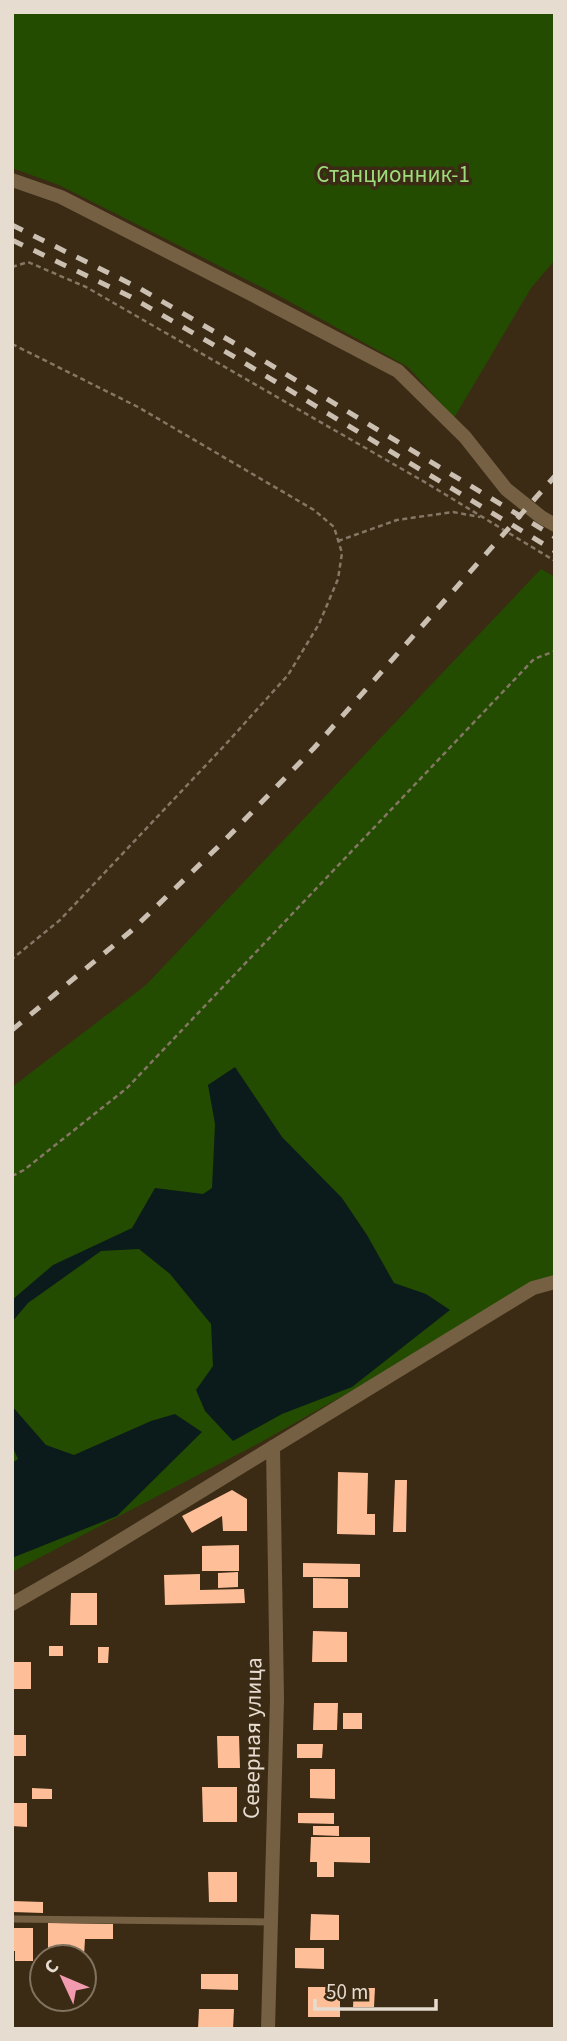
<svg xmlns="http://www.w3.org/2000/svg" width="567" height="2041" font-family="'Source Sans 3',sans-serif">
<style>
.green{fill:#234c00}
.water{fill:#0b1b1c}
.building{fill:#febe98}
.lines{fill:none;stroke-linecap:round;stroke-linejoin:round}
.path{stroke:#857765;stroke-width:2.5;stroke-dasharray:5 3.5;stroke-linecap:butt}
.service{stroke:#756043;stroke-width:7}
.minor{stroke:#756043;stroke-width:14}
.rail{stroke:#cabfb1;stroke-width:5;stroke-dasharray:12 12;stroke-linecap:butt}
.labels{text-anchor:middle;stroke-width:7;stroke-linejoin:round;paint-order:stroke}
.park-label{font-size:23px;fill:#9ddb7c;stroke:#3b2b15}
.street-label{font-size:23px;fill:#e6dccf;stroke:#3b2b15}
</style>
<rect width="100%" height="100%" fill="#3b2b15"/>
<g class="green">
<path d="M12 12H555V260L531 288 454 418 408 367 283 298 59 185 12 168Z"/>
<path d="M541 569 555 577V1282L533 1288 263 1441 12 1572V1087L146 985Z"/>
</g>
<g class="water">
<path d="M235 1067 282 1137 342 1198 367 1235 394 1283 426 1294 450 1310 352 1387 282 1414 233 1441 205 1411 196 1390 213 1366 211 1324 170 1274 139 1249 101 1251 28 1303 12 1322V1300L53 1265 132 1228 155 1188 203 1194 212 1188 215 1124 208 1085Z"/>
<path d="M12 1406 46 1445 74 1455 151 1421 175 1414 202 1432 117 1516 12 1558V1463L18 1459 12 1446Z"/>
</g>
<g class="building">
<path d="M338 1472 368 1473 367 1514H375V1535L337 1534Z"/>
<path d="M395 1480H407L406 1532H393Z"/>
<path d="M232 1490 247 1499V1531H223L222 1516 192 1533 182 1516Z"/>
<path d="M239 1545V1571H202V1546Z"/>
<path d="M303 1563 360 1564V1577H303Z"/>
<path d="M238 1572V1587L218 1588V1573Z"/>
<path d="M200 1574V1590L244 1589 245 1603 165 1605 164 1575Z"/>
<path d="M313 1578 348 1579V1608H313Z"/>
<path d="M71 1593H97V1625H70Z"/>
<path d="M313 1631 347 1632V1662H312Z"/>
<rect x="49" y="1646" width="14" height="10"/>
<path d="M98 1647H109L108 1663H98Z"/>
<rect x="12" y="1662" width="19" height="27"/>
<path d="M314 1703H338L337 1730H313Z"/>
<rect x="343" y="1713" width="19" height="16"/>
<rect x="12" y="1735" width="14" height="21"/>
<path d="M217 1736H239L240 1768H218Z"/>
<path d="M297 1744H323L322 1758H297Z"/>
<path d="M310 1769H335V1799L310 1798Z"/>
<path d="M202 1787H237V1822H203Z"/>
<path d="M32 1788 52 1789V1799H32Z"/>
<path d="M12 1803H27V1827L12 1826Z"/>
<path d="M298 1813H334V1824L298 1823Z"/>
<path d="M313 1826H339V1836L313 1835Z"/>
<path d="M311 1837H370V1863L334 1862V1877H317V1862H310Z"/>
<path d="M208 1872H237V1902H209Z"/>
<path d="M12 1901 43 1902V1913L12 1912Z"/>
<path d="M311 1914 339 1915V1940H310Z"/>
<path d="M48 1923 113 1924V1939H85L84 1956 48 1955Z"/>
<path d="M12 1928H33V1961H15V1951H12Z"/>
<path d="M295 1948H324V1969L295 1968Z"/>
<path d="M201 1974H238V1990L201 1989Z"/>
<rect x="308" y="1987" width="32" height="30"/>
<path d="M354 1988H375L374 2007H353Z"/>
<path d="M199 2009H234L233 2029H198Z"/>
</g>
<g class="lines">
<g class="path">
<path d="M12 267 28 262 86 287 428 484 555 561"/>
<path d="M12 344 138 407 314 510 334 527 342 553 338 579 319 624 288 675 225 745 60 920 12 959"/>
<path d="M338 541 397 520 453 512 480 517"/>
<path d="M12 1176 24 1170 127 1088 534 659 555 651"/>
</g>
<path class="service" d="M12 1919 270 1922"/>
<g class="minor">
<path d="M12 180 61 197 255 296 398 371 465 437 506 489 541 517 555 525"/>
<path d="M12 1604 87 1561 533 1288 555 1282"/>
<path d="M268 2029 277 1699 273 1447"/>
</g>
<g class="rail">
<path d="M12 225 139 288 246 350 555 537"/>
<path d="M12 240 131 297 238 359 555 551"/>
<path d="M12 1030 131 931 223 842 314 748 555 476"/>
</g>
</g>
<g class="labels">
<g class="park-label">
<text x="393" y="182">Станционник-1</text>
</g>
<g class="street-label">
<text transform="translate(252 1738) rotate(-89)" y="8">Северная улица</text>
</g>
</g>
<rect width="567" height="2041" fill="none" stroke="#e6dccf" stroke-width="28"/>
<g transform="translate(63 1978) rotate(314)"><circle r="33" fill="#3b2b15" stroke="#7f725f" stroke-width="2"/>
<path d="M0-5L12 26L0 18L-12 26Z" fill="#f29aaf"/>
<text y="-10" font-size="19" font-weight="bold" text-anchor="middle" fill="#e6dccf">С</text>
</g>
<path d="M315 1999v10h121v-10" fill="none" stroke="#e6dccf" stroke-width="3.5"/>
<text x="326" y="1999" font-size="21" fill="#e6dccf" stroke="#3b2b15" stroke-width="5" paint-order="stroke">50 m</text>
</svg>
